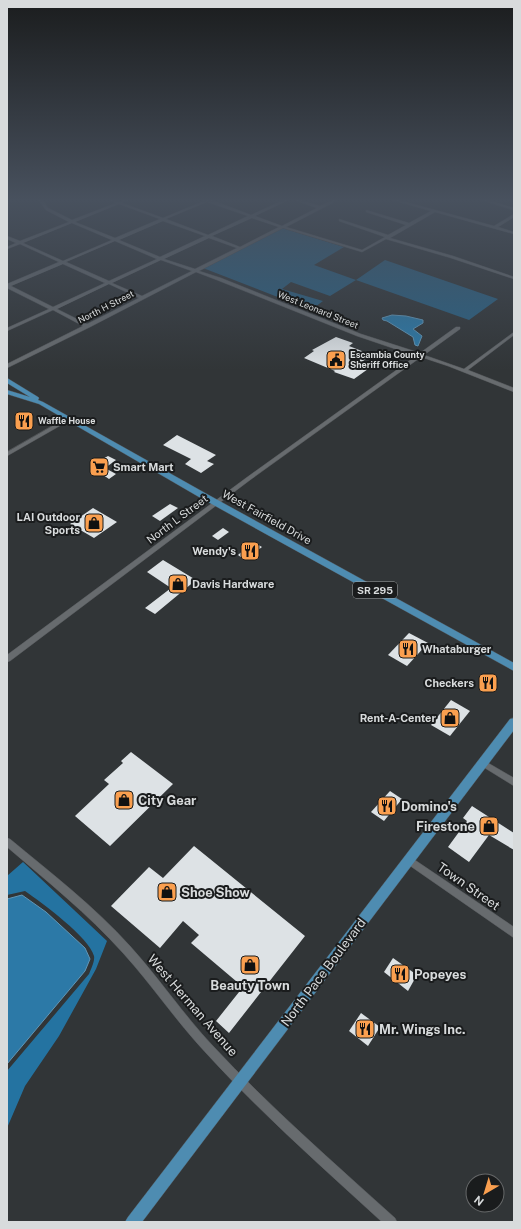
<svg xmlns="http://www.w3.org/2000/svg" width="521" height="1229" font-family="'Public Sans',sans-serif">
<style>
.green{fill:#2a6183}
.forest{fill:#2473a1}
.water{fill:#2c79a7;stroke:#6096b7}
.building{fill:#dde2e5}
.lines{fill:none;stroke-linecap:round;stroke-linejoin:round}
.minor-casing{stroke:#4e5154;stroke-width:1}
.major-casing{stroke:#4e5154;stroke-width:1}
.minor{fill:#676b6e;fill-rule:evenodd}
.major{fill:#4e8cb1;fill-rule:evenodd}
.labels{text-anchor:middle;stroke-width:4;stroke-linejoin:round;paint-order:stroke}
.far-street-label{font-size:9px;fill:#d8dbdc;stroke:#1a1c1d}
.far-poi-label{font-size:9px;font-weight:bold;fill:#d8dbdc;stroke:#1a1c1d;text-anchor:start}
.shield{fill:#1a1c1d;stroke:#9fa2a3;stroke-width:1}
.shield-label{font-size:10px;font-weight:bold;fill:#d8dbdc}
.poi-label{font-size:11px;font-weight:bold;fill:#d8dbdc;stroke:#1a1c1d;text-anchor:end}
.street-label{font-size:11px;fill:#d8dbdc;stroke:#1a1c1d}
.near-poi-label{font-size:13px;font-weight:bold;fill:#d8dbdc;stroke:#1a1c1d;text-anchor:start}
.near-street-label{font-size:13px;fill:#d8dbdc;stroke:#1a1c1d}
</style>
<rect width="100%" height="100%" fill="#313537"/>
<path class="green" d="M282 228 344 247 314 265 356 280 385 260 498 299 469 320 356 280 330 296 291 282 282 289 323 301 311 310 203 268Z"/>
<path class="forest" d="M23 862 107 941 96 969 59 1036 25 1086 7 1128V1071L89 974C91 969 95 961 94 956 89 937 42 903 25 891L7 895V876Z"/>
<g class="water">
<path d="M392 315 406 316 423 320V323L413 329 422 336 418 346 415 345 413 337 387 321 383 320 382 318Z"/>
<path d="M22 895 46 912 85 948 90 959 85 971 7 1064V899Z"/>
</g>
<g class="building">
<path d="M336 337 353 343 349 346 372 355 357 365 368 369 354 379 334 372 335 371 304 358 314 351 312 350Z"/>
<path d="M177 435 216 455 207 461 214 464 201 473 185 464 191 459 163 445Z"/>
<path d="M108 456 116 460 105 468 116 474 109 479 90 466Z"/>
<path d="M170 504 178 508 160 521 152 516Z"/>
<path d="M93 508 117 522 94 538 70 524Z"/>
<path d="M223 528 229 532 218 540 212 536Z"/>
<path d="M253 542 262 547 245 560 238 555Z"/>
<path d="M163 560 196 580 155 614 145 608 171 588 147 572Z"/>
<path d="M409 633 428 643 407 666 388 655Z"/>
<path d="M451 700 470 711 450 736 431 725Z"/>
<path d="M131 752 173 784 110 846 75 816 109 784 104 780 123 763 121 761Z"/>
<path d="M390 791 402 799 384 821 371 812Z"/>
<path d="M472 806 514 833V850L489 835 469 862 448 847 467 821 463 818Z"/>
<path d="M194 846 305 936 229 1033 216 1021 243 987 191 943 199 935 183 921 160 948 111 906 149 867 163 878Z"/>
<path d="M393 958 417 975 408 991 384 972Z"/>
<path d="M361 1013 380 1027 368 1046 349 1031Z"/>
</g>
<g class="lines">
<g class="minor-casing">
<g id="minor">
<path d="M37 198H41L48 208 72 220 116 203 104 198H109L119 202 128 198H133L122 203 163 218 204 201 198 198 209 199 251 215 288 198H294L320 206 337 198H342L286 227 362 250 385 237 339 221V219L388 235 406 225 366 212V210L409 223 431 211 385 198H391L494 226 514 214V217L498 227 514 232V234L435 212 390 238 453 256 514 277V279L451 258 386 239 362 252 283 228 199 271 221 278 361 334 420 353 456 327H460V329L424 355 464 369 514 332V335L468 370 514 388V392L448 366 421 357 250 480 10 661 7 662V655L246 478 416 356 357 336 217 280 196 272 90 327 7 368V364L83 326 53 310 7 331V328L49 309 7 288V284L59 262 20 244 7 249V247L16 243 7 239V236L20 241 69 222 46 210ZM291 199 317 208 282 226 255 216ZM207 202 248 216 208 235 166 219ZM119 204 160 219 115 238 75 222ZM252 218 279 227 240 247 212 236ZM163 221 205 236 160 257 119 240ZM72 223 112 240 63 261 23 243ZM209 238 237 248 195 269 164 259ZM115 241 157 259 109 281 66 262ZM161 260 192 271 142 296 112 283ZM63 264 105 283 53 307 11 286ZM109 284 139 298 87 324 57 309Z"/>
<path d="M475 198H481L514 208V210Z"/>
<path d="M68 417 71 419 70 420 7 456V452Z"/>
<path d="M483 760 514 778V786L480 765 479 763 480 761Z"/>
<path d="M7 838 10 839C51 873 94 906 130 946 159 978 183 1014 213 1046 270 1107 333 1162 395 1218L397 1222H382C322 1167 261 1113 206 1053 176 1021 152 985 123 953 88 914 47 881 7 847Z"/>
<path d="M409 856 514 927V938L406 863 405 860 406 857Z"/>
</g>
</g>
<g class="major-casing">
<g id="major">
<path d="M7 378 38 397 39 398 38 400 43 402 205 493 514 663V671L199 497 39 404 7 394V390L30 397 7 383Z"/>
<path d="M514 718V730L142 1222H125L128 1217 510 719Z"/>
</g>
</g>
<use href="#minor" class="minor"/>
<use href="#major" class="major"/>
</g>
<linearGradient id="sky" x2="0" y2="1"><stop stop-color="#1b1d1e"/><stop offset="0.54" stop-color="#48515e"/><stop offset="1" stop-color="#48515e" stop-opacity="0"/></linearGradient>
<rect width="521" height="370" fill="url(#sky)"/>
<defs>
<g id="civic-square" transform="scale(1)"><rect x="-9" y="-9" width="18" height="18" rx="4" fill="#fa9f4f" stroke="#1a1c1d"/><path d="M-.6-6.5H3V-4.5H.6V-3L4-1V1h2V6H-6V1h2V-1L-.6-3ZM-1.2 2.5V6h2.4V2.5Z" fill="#111"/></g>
<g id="restaurant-square" transform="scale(1)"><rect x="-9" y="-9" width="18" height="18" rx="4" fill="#fa9f4f" stroke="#1a1c1d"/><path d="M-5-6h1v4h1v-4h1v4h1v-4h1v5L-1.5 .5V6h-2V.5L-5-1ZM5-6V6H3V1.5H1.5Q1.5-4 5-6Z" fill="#111"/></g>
<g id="supermarket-square" transform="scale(1)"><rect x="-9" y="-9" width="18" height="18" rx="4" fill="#fa9f4f" stroke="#1a1c1d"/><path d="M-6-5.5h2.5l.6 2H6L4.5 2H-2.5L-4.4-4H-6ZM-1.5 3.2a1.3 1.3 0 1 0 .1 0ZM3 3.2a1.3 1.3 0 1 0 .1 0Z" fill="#111"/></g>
<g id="shop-square" transform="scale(1)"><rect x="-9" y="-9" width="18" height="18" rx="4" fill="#fa9f4f" stroke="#1a1c1d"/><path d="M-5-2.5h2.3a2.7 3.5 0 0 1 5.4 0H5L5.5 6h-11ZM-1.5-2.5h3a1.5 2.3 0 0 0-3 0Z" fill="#111"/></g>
</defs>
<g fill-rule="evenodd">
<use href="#civic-square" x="336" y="360"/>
<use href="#restaurant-square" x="24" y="421"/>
<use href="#supermarket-square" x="99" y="467"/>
<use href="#shop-square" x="94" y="523"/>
<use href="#restaurant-square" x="250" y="551"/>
<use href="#shop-square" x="178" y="584"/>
<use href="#restaurant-square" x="408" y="649"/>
<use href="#restaurant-square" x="488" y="683"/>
<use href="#shop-square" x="450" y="718"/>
<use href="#shop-square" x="124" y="800"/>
<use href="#restaurant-square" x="387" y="806"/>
<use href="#shop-square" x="489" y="826"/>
<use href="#shop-square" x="167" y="892"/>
<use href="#shop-square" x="250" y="965"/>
<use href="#restaurant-square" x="400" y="974"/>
<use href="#restaurant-square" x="365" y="1029"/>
</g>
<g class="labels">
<g class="far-street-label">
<text transform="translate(106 307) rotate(-27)" y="3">North H Street</text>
<text transform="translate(318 310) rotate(22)" y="3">West Leonard Street</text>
</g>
<g class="far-poi-label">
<text x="350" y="358">Escambia County<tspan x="350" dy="10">Sheriff Office</tspan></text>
<text x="38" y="424">Waffle House</text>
</g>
<rect class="shield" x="353" y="582" width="44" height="16" rx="3"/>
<g class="shield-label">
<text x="375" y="594">SR 295</text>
</g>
<g class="poi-label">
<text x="113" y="471" text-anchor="start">Smart Mart</text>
<text x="80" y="521">LAI Outdoor<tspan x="80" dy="13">Sports</tspan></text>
<text x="236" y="555">Wendy's</text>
<text x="192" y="588" text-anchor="start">Davis Hardware</text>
<text x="422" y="653" text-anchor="start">Whataburger</text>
<text x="474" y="687">Checkers</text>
<text x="436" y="722">Rent-A-Center</text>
</g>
<g class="street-label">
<text transform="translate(267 517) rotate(29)" y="4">West Fairfield Drive</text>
<text transform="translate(177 519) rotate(-37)" y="4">North L Street</text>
</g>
<g class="near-poi-label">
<text x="138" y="805">City Gear</text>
<text x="401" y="811">Domino's</text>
<text x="475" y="831" text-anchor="end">Firestone</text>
<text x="181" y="897">Shoe Show</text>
<text x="414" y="979">Popeyes</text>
<text x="250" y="990" text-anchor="middle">Beauty Town</text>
<text x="379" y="1034">Mr. Wings Inc.</text>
</g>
<g class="near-street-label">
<text transform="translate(469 886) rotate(35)" y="5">Town Street</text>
<text transform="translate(323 972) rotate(-53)" y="5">North Pace Boulevard</text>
<text transform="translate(193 1005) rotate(49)" y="5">West Herman Avenue</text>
</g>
</g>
<rect width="521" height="1229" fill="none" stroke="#d8dbdc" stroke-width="16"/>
<g transform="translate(485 1193) rotate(218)"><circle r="19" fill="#1a1c1d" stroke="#666869"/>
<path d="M0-3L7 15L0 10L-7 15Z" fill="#fa9f4f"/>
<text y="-6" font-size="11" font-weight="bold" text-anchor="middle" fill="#d8dbdc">N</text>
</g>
</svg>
